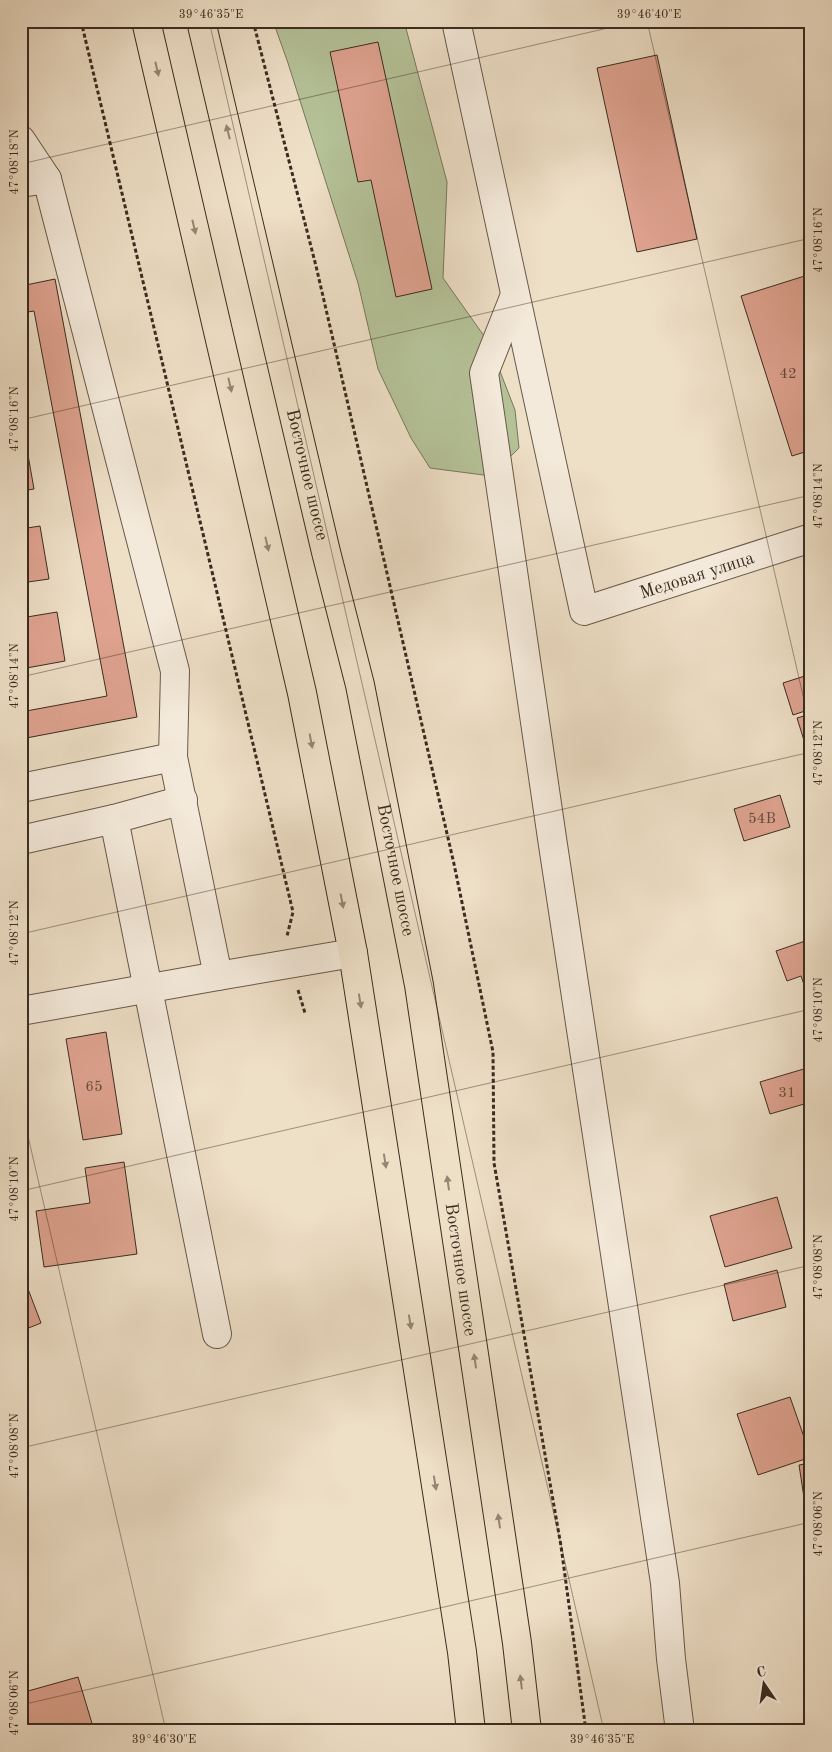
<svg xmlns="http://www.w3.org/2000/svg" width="832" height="1752" font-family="'Old Standard TT',serif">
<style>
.green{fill:#b5c298;stroke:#78775c}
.building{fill:#dfa390;stroke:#3b2c1f}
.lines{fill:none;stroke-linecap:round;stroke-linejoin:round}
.minor-casing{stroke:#685949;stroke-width:30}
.highway-casing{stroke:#3b2c1f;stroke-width:30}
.path{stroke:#3b2c1f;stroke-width:3;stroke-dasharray:4 2.5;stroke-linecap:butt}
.minor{stroke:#f4eadb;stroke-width:28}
.highway{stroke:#eedfc7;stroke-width:28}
.oneway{fill:#948673}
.ticks{fill:none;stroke:#3b2c1f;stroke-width:1;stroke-opacity:0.45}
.labels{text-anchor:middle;stroke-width:4;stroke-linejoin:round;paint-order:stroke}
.number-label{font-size:15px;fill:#644a3b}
.street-label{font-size:18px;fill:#3b2c1f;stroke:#f4eadb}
.neatline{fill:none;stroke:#3b2c1f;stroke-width:2}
.ticks-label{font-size:12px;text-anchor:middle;fill:#3b2c1f}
</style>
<rect width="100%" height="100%" fill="#eedfc7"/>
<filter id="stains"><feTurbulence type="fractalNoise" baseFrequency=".004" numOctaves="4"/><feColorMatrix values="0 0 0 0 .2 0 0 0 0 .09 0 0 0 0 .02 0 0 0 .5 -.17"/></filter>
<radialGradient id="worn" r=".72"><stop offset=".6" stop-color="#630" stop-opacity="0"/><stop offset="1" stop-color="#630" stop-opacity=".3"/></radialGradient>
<path class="green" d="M273 21H404L447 182 443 278 489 343 515 410 519 448 491 476 430 468 411 438 378 369 358 283 288 63Z"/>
<g class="building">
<path d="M378 42 432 289 396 297 371 180 358 182 330 52Z"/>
<path d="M657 55 697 239 637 252 597 68Z"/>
<path d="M811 274V450L792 456 741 296Z"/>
<path d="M55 279 137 717 21 739V712L107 696 34 311 21 313V286Z"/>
<path d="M21 438H25L34 489 21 491Z"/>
<path d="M40 526 49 579 21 583V529Z"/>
<path d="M57 612 65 661 21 669V618Z"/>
<path d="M811 674V709L793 715 783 683Z"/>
<path d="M811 714V749L807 750 797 718Z"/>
<path d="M780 795 790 827 744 841 734 809Z"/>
<path d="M811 939V995L808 996 801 976 787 981 776 951Z"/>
<path d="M106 1032 122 1134 83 1140 66 1039Z"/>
<path d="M807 1068 811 1082V1102L770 1114 760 1082Z"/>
<path d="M124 1162 137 1254 44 1267 36 1211 90 1203 85 1168Z"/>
<path d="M777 1197 792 1248 725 1267 710 1216Z"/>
<path d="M777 1270 786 1307 733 1321 724 1284Z"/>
<path d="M23 1276 41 1323 21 1331V1277Z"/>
<path d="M790 1397 811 1457 758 1475 737 1414Z"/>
<path d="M811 1463V1543L799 1465Z"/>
<path d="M78 1677 94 1730 21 1731V1693Z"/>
</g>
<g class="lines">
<g class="minor-casing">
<g id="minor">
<path id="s1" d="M456 21 584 611 811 538"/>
<path d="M21 140 47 179 175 671 173 757 218 976 353 953"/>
<path d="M21 183 47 179"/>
<path d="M515 295 484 373 553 845 665 1583 671 1659 680 1731"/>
<path d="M21 788 173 757"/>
<path d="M183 800 114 819 217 1334"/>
<path d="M21 840 114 819"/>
<path d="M21 1011 218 976"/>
</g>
</g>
<g class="highway-casing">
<g id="highway">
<path d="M146 21 302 693 353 953 462 1652 471 1731"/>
<path id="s2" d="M201 21 326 552 360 685 419 985 517 1643 527 1731"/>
</g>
</g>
<g class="path">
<path d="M81 21 293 912 287 936"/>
<path d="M253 21 316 266 372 508 454 864 493 1052 494 1163 561 1546 586 1731"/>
<path d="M298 990 305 1013"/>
</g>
<use href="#minor" class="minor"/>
<use href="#highway" class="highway"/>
</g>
<defs><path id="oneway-solid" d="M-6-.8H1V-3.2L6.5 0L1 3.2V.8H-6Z" transform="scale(1.25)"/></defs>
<g class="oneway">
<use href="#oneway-solid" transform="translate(157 69) rotate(77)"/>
<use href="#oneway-solid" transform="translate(228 132) rotate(-104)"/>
<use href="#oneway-solid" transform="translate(194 227) rotate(77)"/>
<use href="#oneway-solid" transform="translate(230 385) rotate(77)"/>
<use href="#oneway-solid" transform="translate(267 544) rotate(77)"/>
<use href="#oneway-solid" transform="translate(311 741) rotate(79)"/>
<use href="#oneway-solid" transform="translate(342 901) rotate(79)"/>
<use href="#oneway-solid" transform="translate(360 1001) rotate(81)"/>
<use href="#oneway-solid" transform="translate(385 1161) rotate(81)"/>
<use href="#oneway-solid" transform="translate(448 1183) rotate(-98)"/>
<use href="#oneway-solid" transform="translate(410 1322) rotate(81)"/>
<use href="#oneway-solid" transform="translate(475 1361) rotate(-98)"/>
<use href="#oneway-solid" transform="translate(435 1483) rotate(81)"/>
<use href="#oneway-solid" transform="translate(499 1521) rotate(-98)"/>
<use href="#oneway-solid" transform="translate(521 1682) rotate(-97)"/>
</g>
<path class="ticks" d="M209 21 604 1731M647 21 811 730M21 164 638 21M21 420 811 238M21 677 811 495M21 934 811 752M21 1106 166 1731M21 1191 811 1009M21 1448 811 1265M21 1705 811 1522"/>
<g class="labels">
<g class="number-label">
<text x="788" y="378">42</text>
<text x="762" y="823">54В</text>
<text x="94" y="1091">65</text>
<text x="787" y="1097">31</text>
</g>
<g class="street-label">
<text dy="6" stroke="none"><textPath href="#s2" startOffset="466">Восточное шоссе</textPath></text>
<text dy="6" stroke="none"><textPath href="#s1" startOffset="722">Медовая улица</textPath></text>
<text dy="6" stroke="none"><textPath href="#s2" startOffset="871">Восточное шоссе</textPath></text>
<text dy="6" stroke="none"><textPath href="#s2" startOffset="1276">Восточное шоссе</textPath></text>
</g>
</g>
<rect width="832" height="1752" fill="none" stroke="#eedfc7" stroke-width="55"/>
<g transform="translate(764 1684) rotate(347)" stroke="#f4eadb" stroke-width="4" paint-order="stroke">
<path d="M0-4L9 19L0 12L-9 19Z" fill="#3b2c1f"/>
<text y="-8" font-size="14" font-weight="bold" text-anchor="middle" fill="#3b2c1f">С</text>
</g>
<rect x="28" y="28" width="776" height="1696" class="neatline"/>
<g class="ticks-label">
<text x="211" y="18">39°46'35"E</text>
<text x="649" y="18">39°46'40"E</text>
<text transform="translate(14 162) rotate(-90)" y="4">47°08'18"N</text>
<text transform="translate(818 240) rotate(-90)" y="4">47°08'16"N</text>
<text transform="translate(14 419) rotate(-90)" y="4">47°08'16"N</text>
<text transform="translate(818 496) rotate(-90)" y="4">47°08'14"N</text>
<text transform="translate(14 676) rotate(-90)" y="4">47°08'14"N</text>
<text transform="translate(818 753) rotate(-90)" y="4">47°08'12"N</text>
<text transform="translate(14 933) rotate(-90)" y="4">47°08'12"N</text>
<text transform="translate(818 1010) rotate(-90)" y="4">47°08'10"N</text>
<text transform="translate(14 1189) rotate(-90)" y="4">47°08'10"N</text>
<text transform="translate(818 1267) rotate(-90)" y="4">47°08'08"N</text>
<text transform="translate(14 1446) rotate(-90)" y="4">47°08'08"N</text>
<text transform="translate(818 1524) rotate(-90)" y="4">47°08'06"N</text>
<text transform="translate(14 1703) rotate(-90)" y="4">47°08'06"N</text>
<text x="164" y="1743">39°46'30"E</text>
<text x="602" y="1743">39°46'35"E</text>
</g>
<rect width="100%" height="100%" filter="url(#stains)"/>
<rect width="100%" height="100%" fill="url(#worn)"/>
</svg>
